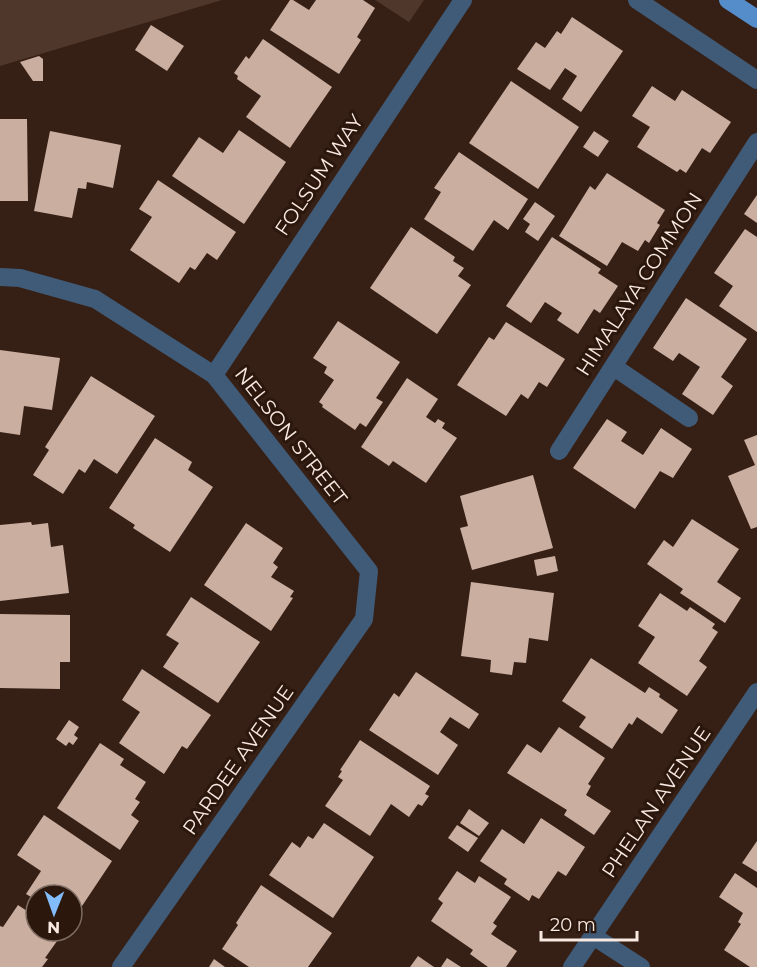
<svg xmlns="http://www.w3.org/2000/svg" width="757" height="967" font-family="Montserrat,sans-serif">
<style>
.green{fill:#50372b}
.building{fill:#caaea0}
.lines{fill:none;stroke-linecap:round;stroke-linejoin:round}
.minor{stroke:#405b78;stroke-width:18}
.major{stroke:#548dc9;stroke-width:18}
.labels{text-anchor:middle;stroke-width:6;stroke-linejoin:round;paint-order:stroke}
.street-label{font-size:20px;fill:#f8e9e2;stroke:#2b170c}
</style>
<rect width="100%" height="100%" fill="#362016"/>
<g class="green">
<path d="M0 0H222L0 66Z"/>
<path d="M375 0H424L409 22Z"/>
</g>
<g class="building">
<path d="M290 0H293L309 10 316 0H363L375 8 357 37 361 40 339 74 270 30Z"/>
<path d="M572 17 623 51 581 112 562 99 577 76 565 68 550 90 517 69 536 42 545 48 557 31 561 34Z"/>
<path d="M151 25 184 46 167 71 135 50Z"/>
<path d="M263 39 332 87 290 148 246 117 261 96 237 79 238 76 234 73 246 56 249 59Z"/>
<path d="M39 56 43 59V81H33L20 62Z"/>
<path d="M511 81 579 127 538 189 469 143Z"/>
<path d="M652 86 675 101 682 90 731 122 710 153 702 148 686 173 680 169 677 172 637 147 650 127 632 116Z"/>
<path d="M0 119H27L28 201H0Z"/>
<path d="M239 130 286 162 244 224 172 176 199 137 223 153Z"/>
<path d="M50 131 121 145 113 188 87 182 86 189 78 188 72 218 34 211Z"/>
<path d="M594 131 609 141 598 157 583 147Z"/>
<path d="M459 152 528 199 508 230 494 220 473 251 424 219 441 192 434 188Z"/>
<path d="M607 173 665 210 657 223 660 225 649 243 645 240 638 251 622 242 607 266 559 236 590 186 595 190Z"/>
<path d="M158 180 236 232 217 260 207 253 195 270 190 267 179 283 130 250 152 217 139 209Z"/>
<path d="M757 195V223L744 214Z"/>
<path d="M535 202 555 216 538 241 525 232 530 224 523 219Z"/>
<path d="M411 227 455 257 453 261 464 268 458 276 471 285 437 334 370 288Z"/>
<path d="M745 229 757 237V332L719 306 733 286 714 273Z"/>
<path d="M552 237 601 269 598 273 618 286 600 313 594 309 578 334 557 320 562 313 545 302 531 323 506 306Z"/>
<path d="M686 298 747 339 721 377 733 386 713 415 682 394 700 367 679 353 673 361 653 348Z"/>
<path d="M338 321 400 362 376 398 383 402 366 427 360 423 355 430 322 407 323 405 319 402 334 380 324 373 327 367 313 358Z"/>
<path d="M506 322 565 359 547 387 539 382 528 399 521 394 506 416 457 385 489 337 494 340Z"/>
<path d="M0 350 60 358 52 410 24 406 20 435 0 432Z"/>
<path d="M91 376 155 416 117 474 94 459 85 473 79 469 63 494 33 475 49 450 45 447Z"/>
<path d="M407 378 438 399 426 417 435 423 438 419 445 423 442 428 457 438 426 483 393 461 389 466 361 447Z"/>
<path d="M607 419 627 432 621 441 643 455 661 428 692 449 673 478 660 471 635 509 573 468Z"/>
<path d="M757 435V527L751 529 728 476 755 465 744 440Z"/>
<path d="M155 438 192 462 188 470 213 487 170 552 133 528 135 525 109 508Z"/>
<path d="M533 475 553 548 472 570 460 528 468 526 460 496Z"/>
<path d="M692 519 739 549 717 582 741 598 725 623 680 593 683 589 647 564 664 540 673 547Z"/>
<path d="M31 522 32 525 48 523 51 547 63 545 69 593 0 601V525Z"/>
<path d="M246 523 283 548 273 563 278 567 271 577 294 591 290 597 293 598 271 631 204 585Z"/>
<path d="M555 556 558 571 537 576 534 560Z"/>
<path d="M471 582 554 593 548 641 529 638 526 663 514 662 512 675 490 672 491 660 461 656Z"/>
<path d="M660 593 687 611 690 607 715 624 712 628 718 632 699 661 707 667 687 696 638 663 655 637 638 626Z"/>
<path d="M191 597 260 642 218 703 163 667 179 643 166 635Z"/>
<path d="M0 614 70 615V662H60V689L0 688Z"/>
<path d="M591 658 645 693 649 687 660 694 659 697 678 710 662 734 637 717 632 725 629 723 612 749 579 727 586 717 562 701Z"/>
<path d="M142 669 211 715 187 749 182 746 164 774 119 743 140 712 122 700Z"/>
<path d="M416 672 479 714 469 729 450 717 440 732 458 745 438 775 369 730 394 693 399 697Z"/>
<path d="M69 720 79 727 74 735 78 738 73 745 69 742 66 746 56 739Z"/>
<path d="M559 727 605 758 588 784 591 786 586 795 611 811 594 835 564 815 567 810 507 773 527 744 541 753Z"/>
<path d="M360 740 430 786 425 794 429 796 422 806 418 804 409 817 391 804 370 836 325 806 343 780 338 777 342 771 340 770Z"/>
<path d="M100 743 124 759 120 765 146 782 135 799 140 802 131 815 139 821 120 850 57 808Z"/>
<path d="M469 809 489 823 479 836 460 823Z"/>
<path d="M44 815 112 861 72 921V895H36V900L26 894 41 871 17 855Z"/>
<path d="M541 818 585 847 566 876 558 871 539 899 532 895 529 901 504 884 507 879 480 861 502 829 524 844Z"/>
<path d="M324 823 374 857 333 918 269 875 292 842 300 848 308 836 313 839Z"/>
<path d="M457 825 478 838 468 852 448 838Z"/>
<path d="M757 841V872L742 863Z"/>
<path d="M457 871 475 883 479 876 511 897 493 923 497 926 491 934 517 951 506 967H488L470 954 473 950 431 921 443 903 438 899Z"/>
<path d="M735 873 757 888V967H750L724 950 741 924 738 922 743 913 719 897Z"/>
<path d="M261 885 332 933 308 967H249L222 949 238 925 236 923Z"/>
<path d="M18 905 36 917V931H57L62 934 45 958 48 959 42 967H0V926L3 927Z"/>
<path d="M418 956 434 967H410Z"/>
<path d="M447 958 461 967H441Z"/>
<path d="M214 959 225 967H209Z"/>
</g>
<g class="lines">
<g class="minor">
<path d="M637 0 757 80"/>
<path d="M0 277 20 278 95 299 214 375 369 571 364 619 121 967"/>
<path d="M614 367 689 418"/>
<path d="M214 375 463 0"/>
<path d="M559 451 757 142"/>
<path d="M593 936 641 967"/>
<path d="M572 967 757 692"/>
</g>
<path class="major" d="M728 0 757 19"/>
</g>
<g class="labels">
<g class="street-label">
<text transform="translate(319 175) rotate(-56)" y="7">FOLSUM WAY</text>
<text transform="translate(639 284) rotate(-57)" y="7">HIMALAYA COMMON</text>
<text transform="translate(291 436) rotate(52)" y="7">NELSON STREET</text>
<text transform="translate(238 760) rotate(-55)" y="7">PARDEE AVENUE</text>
<text transform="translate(656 802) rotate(-56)" y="7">PHELAN AVENUE</text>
</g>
</g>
<g transform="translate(54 913) rotate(181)"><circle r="28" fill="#2b170c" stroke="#7d6b62" stroke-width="1.5"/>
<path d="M0-4.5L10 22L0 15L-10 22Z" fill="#82bcfa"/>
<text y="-9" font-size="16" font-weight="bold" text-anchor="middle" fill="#f8e9e2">N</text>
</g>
<path d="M541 931v9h96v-9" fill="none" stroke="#f8e9e2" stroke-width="3"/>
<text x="550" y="931" font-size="18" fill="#f8e9e2" stroke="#2b170c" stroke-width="4.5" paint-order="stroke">20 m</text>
</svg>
